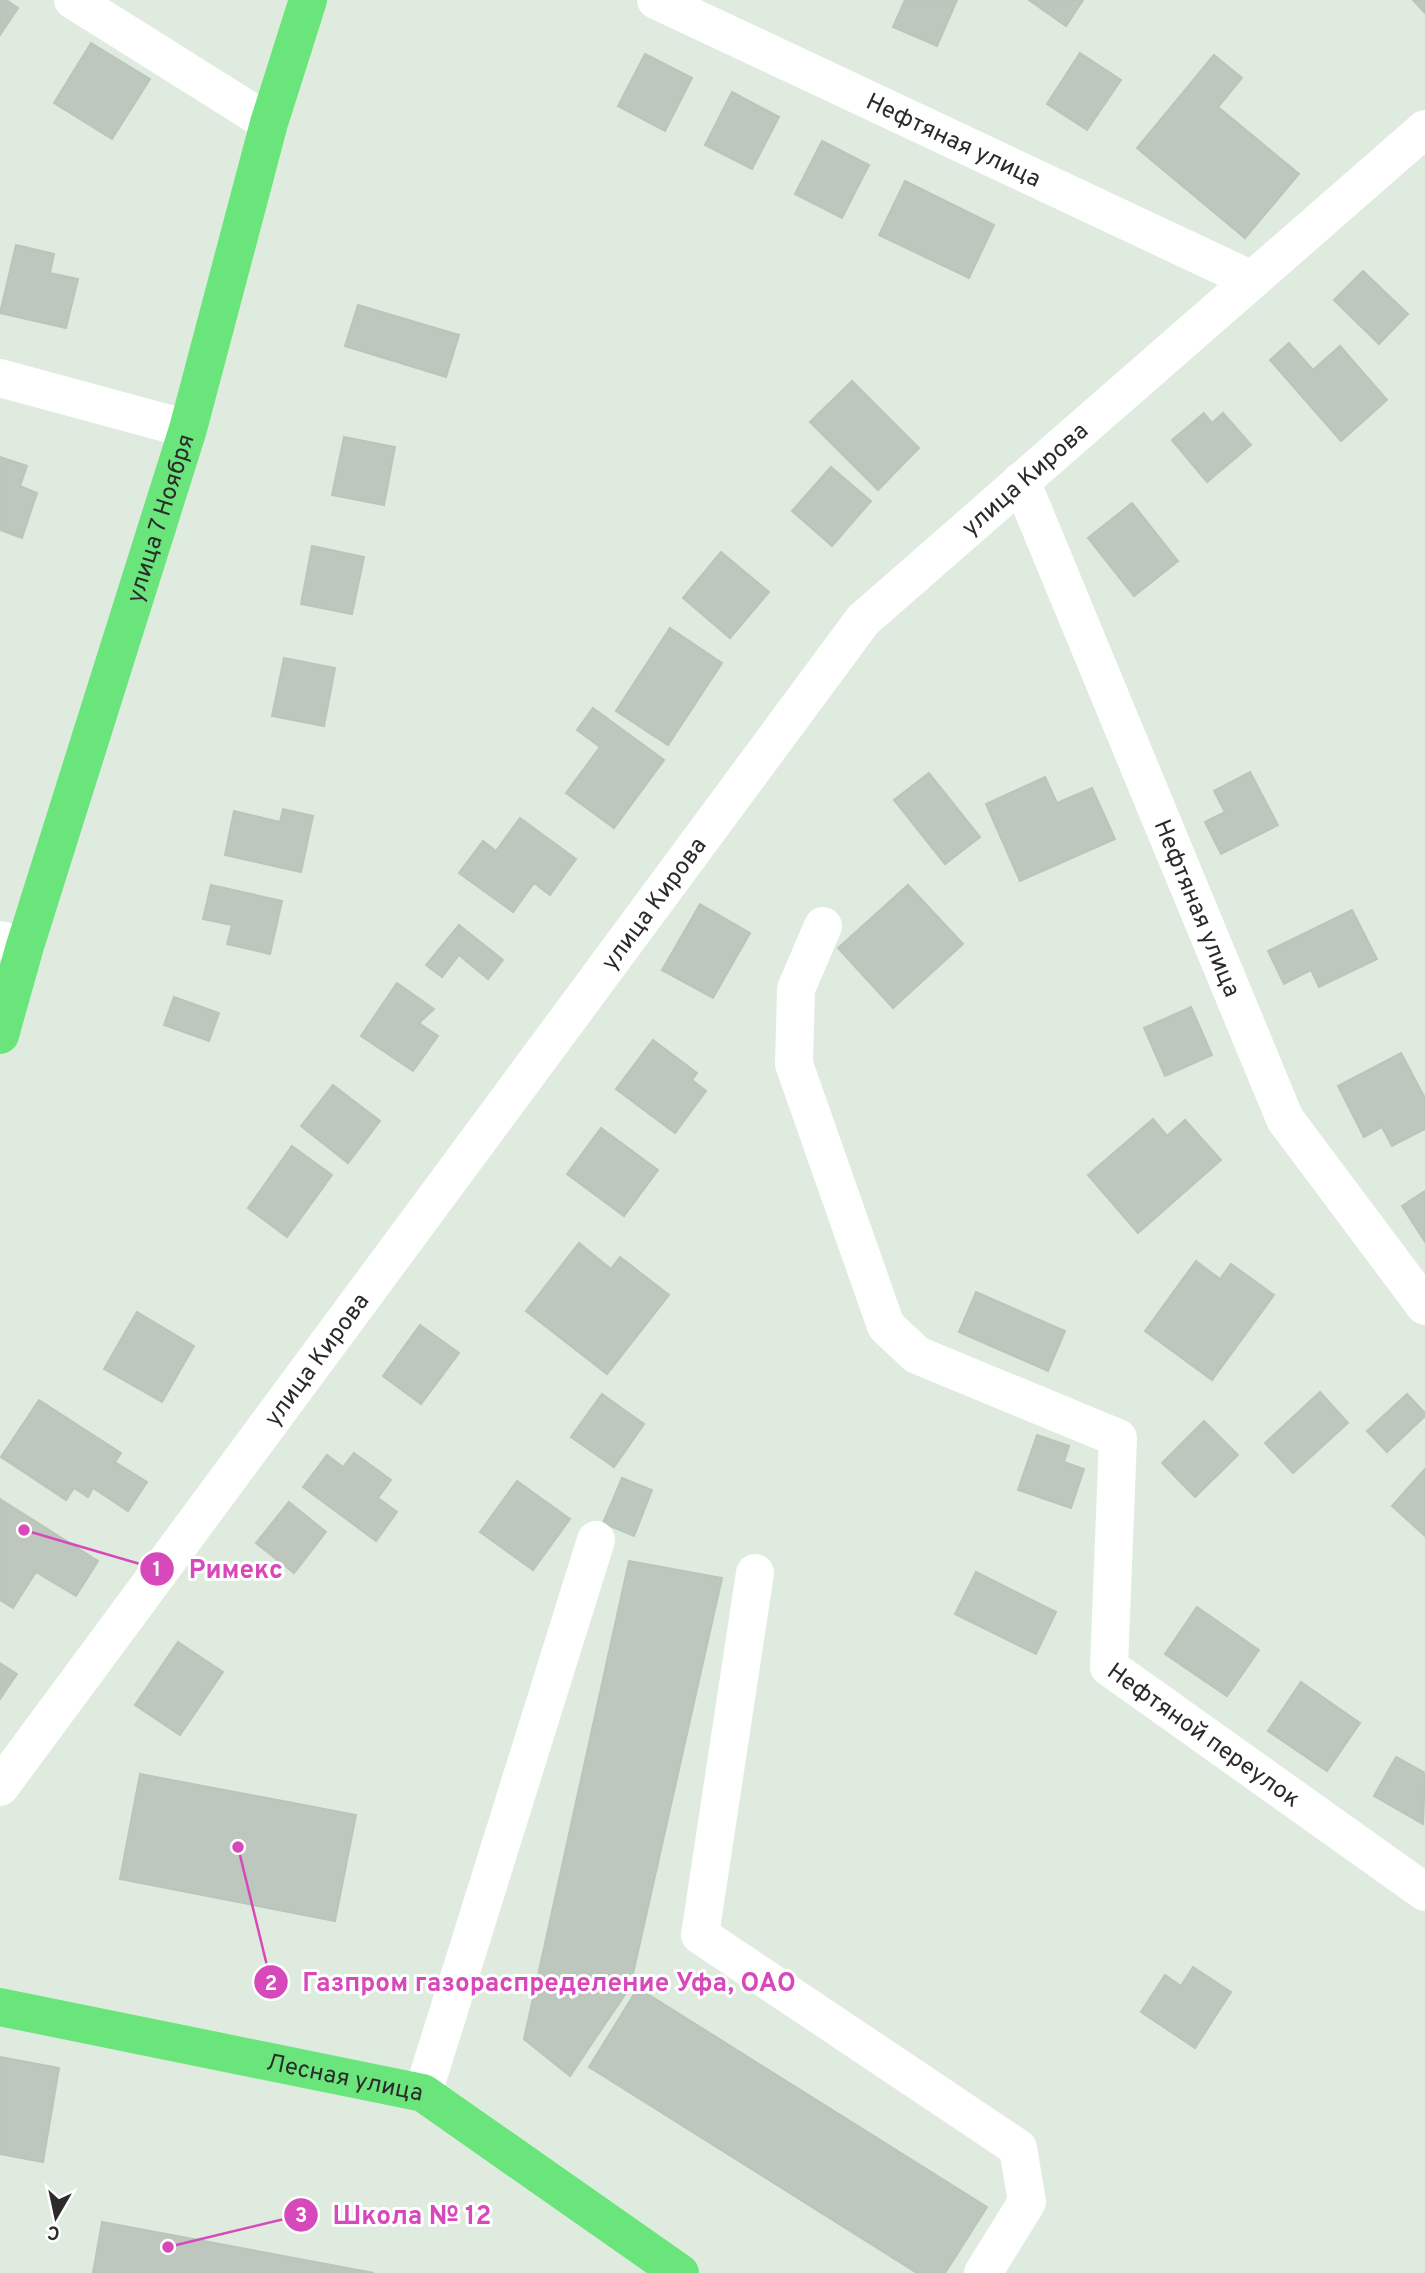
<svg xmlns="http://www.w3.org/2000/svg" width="1425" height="2273" font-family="Overpass,sans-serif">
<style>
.building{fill:#bdc7bd;stroke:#b8c7b8;stroke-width:2}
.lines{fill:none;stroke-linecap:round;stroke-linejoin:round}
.minor{stroke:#fff;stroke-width:38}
.major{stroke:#69e57c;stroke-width:38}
.labels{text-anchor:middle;stroke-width:6;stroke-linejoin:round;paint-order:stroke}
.street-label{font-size:24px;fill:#2b2b2b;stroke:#fff}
.leader{fill:none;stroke:#d749bb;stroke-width:2.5}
.callout-dot{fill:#d749bb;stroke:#fff;stroke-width:2.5}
.mark-label{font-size:21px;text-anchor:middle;font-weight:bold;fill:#fff}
.callout-label{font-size:26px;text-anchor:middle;font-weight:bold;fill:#d749bb;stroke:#fff;stroke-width:6;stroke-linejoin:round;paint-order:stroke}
</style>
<rect width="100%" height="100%" fill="#dfebde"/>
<g class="building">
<path d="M0 0H6L18 8 0 35Z"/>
<path d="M905 0H957L937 46 893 27Z"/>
<path d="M1029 0H1083L1066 26Z"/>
<path d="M1413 0H1425V13Z"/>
<path d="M91 43 150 79 112 139 54 103Z"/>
<path d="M1080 53 1121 80 1087 130 1047 104Z"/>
<path d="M645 54 692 78 665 131 618 106Z"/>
<path d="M1214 55 1242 78 1218 107 1299 174 1245 238 1137 148Z"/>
<path d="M732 92 779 117 752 169 705 145Z"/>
<path d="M822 141 869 165 842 218 795 194Z"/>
<path d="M905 181 994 225 969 278 879 235Z"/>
<path d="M16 245 54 254 50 273 78 279 66 328 0 313Z"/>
<path d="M1363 271 1408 314 1379 344 1334 300Z"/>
<path d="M358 305 459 335 446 377 345 346Z"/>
<path d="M1289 343 1313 370 1340 346 1387 400 1341 441 1270 360Z"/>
<path d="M852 381 919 448 878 490 810 422Z"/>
<path d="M1204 413 1212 423 1223 413 1251 445 1207 482 1172 440Z"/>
<path d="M344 437 395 447 384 505 332 495Z"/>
<path d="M0 457 27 466 20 486 37 493 22 538 0 530Z"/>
<path d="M831 467 871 501 832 546 792 511Z"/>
<path d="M1132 503 1178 561 1134 596 1088 538Z"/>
<path d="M312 546 364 557 352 614 301 604Z"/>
<path d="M721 552 769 592 730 638 683 598Z"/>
<path d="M670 628 722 663 668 745 616 711Z"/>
<path d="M284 658 335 668 324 726 272 716Z"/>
<path d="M593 708 664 760 614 828 566 793 600 747 577 730Z"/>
<path d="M1250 772 1278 825 1221 854 1205 822 1225 812 1214 791Z"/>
<path d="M929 773 980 837 945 864 894 800Z"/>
<path d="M1045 777 1057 803 1092 788 1115 839 1020 881 986 804Z"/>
<path d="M283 809 313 816 301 872 225 855 234 811 280 822Z"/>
<path d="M520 818 576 859 550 895 534 883 513 912 459 873 483 841 496 851Z"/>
<path d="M211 885 282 901 270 954 227 944 232 925 203 919Z"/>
<path d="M908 885 963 944 893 1008 838 948Z"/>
<path d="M700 904 750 933 713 998 662 970Z"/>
<path d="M1352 910 1377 959 1319 987 1311 970 1284 984 1268 951Z"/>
<path d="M459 925 503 960 488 979 459 955 442 977 426 965Z"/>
<path d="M397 983 434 1009 419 1023 438 1036 413 1071 361 1036Z"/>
<path d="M174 997 219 1013 209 1041 164 1025Z"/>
<path d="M1191 1007 1212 1055 1165 1076 1144 1028Z"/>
<path d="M653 1040 697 1073 692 1080 706 1091 675 1133 616 1089Z"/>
<path d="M1401 1053 1425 1098V1129L1392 1146 1382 1127 1364 1137 1338 1086Z"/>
<path d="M333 1085 380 1121 348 1163 301 1126Z"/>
<path d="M1153 1119 1167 1136 1185 1120 1221 1160 1138 1233 1088 1175Z"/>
<path d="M601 1128 658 1170 624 1216 567 1174Z"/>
<path d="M292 1146 332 1175 287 1237 248 1208Z"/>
<path d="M1425 1191V1242L1402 1206Z"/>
<path d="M579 1243 611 1269 620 1257 669 1295 607 1374 526 1311Z"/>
<path d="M1196 1261 1220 1279 1231 1264 1274 1295 1212 1380 1145 1331Z"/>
<path d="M976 1292 1065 1331 1048 1371 959 1332Z"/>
<path d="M137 1312 194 1346 162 1402 104 1369Z"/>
<path d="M420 1325 459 1353 421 1404 383 1376Z"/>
<path d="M1320 1392 1348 1423 1293 1473 1265 1443Z"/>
<path d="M602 1394 644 1424 614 1467 571 1437Z"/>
<path d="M1407 1394 1425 1413V1416L1387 1452 1367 1431Z"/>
<path d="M39 1400 121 1453 115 1462 147 1482 128 1511 93 1488 88 1497 74 1488 66 1500 1 1457Z"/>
<path d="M1204 1421 1238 1455 1195 1497 1162 1463Z"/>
<path d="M1037 1435 1069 1446 1064 1462 1084 1469 1071 1508 1018 1490Z"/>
<path d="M354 1453 391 1480 378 1498 397 1512 376 1541 303 1487 327 1455 343 1467Z"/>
<path d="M1425 1469V1536L1392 1506Z"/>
<path d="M622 1478 652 1490 634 1536 603 1523Z"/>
<path d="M517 1481 570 1519 533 1570 480 1532Z"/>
<path d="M0 1499 98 1561 76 1596 36 1572 13 1608 0 1600Z"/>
<path d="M289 1502 326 1532 294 1573 256 1543Z"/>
<path d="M629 1561 722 1578 630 1987 570 2076 524 2039Z"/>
<path d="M976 1572 1056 1612 1036 1654 955 1614Z"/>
<path d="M1197 1607 1259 1650 1227 1696 1165 1654Z"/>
<path d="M178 1642 223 1672 180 1735 135 1705Z"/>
<path d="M0 1663 17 1674 0 1699Z"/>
<path d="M1301 1682 1360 1723 1327 1771 1268 1731Z"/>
<path d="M1396 1757 1425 1773 1423 1824 1374 1796Z"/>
<path d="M140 1774 356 1815 335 1921 120 1879Z"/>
<path d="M1193 1967 1231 1992 1195 2048 1141 2012 1165 1975 1181 1986Z"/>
<path d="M638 1988 987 2207 945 2273H917L589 2067Z"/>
<path d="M0 2057 59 2068 43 2162 0 2154Z"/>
<path d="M102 2222 374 2273H93Z"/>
</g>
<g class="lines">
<g class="minor">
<path d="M73 0 269 123"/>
<path id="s1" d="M656 0 1252 280"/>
<path d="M0 378 188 429"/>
<path id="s2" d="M1021 481 1285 1119 1425 1306"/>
<path id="s3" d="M823 926 796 989 794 1064 886 1326 917 1355 1118 1438 1109 1667 1425 1892"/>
<path d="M0 940 25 946"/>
<path d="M755 1573 700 1935 1018 2148 1027 2202 983 2273"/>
<path id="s4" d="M0 1787 863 620 1425 129"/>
<path d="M423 2093 596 1540"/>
</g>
<g class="major">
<path id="s5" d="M0 1035 25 946 188 429 269 123 308 0"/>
<path id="s6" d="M0 2007 423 2093 680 2273"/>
</g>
</g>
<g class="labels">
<g class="street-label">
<text dy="8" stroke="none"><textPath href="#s1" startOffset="329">Нефтяная улица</textPath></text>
<text dy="8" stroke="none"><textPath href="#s4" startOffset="1666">улица Кирова</textPath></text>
<text dy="8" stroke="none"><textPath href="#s5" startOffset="541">улица 7 Ноября</textPath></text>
<text dy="8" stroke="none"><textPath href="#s4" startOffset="1099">улица Кирова</textPath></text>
<text dy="8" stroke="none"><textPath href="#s2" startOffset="462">Нефтяная улица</textPath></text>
<text dy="8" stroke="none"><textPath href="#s4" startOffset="532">улица Кирова</textPath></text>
<text dy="8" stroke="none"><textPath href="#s3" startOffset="1027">Нефтяной переулок</textPath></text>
<text dy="8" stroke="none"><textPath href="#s6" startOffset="352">Лесная улица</textPath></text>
</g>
</g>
<path class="leader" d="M24 1530L157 1569M238 1847L271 1982M168 2247L301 2215"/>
<g class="callout-dot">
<circle cx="24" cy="1530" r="7"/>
<circle cx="238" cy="1847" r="7"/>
<circle cx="168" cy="2247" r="7"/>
<circle cx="157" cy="1569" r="18"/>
<circle cx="271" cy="1982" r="18"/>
<circle cx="301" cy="2215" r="18"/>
</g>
<g class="mark-label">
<text x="157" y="1576">1</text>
<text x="271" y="1990">2</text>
<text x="301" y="2222">3</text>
</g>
<g class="callout-label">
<text x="236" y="1578">Римекс</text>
<text x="549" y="1991">Газпром газораспределение Уфа, ОАО</text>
<text x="412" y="2224">Школа № 12</text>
</g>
<g transform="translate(56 2217) rotate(189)" stroke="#ffffff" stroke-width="5" paint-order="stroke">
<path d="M0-5L12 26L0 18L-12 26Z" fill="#2b2b2b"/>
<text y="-10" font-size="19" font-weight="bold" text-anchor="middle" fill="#2b2b2b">С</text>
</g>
</svg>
